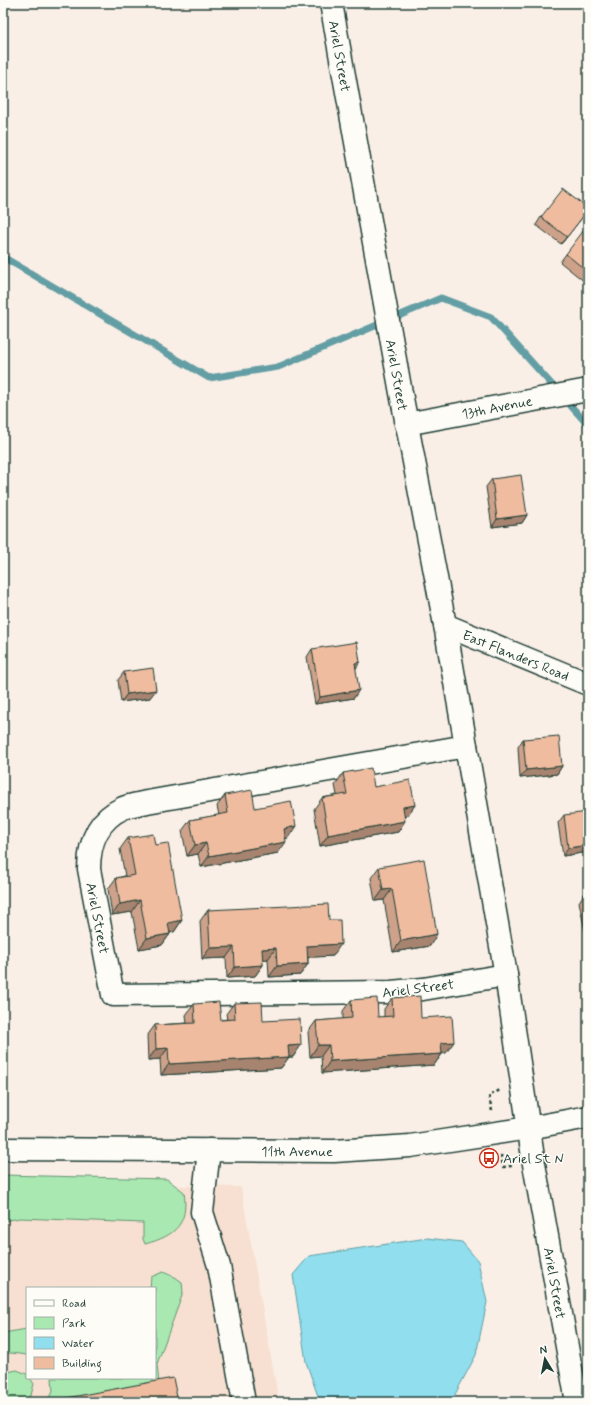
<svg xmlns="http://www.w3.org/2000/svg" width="591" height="1405" font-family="Mynerve,sans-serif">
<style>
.built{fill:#f7e0d1;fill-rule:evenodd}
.green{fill:#a9e9b1;stroke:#649372}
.water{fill:#90deee;stroke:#639ea4}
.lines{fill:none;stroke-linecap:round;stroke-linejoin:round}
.stream{stroke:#639ea4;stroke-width:7}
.minor-casing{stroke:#1f3d34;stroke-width:25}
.path{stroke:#1f3d34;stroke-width:2.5;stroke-dasharray:3 3;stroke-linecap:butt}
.minor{stroke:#fdfcf7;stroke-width:22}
.wall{fill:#cea28a;stroke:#1f3d34}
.shaded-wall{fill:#a78470;stroke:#1f3d34}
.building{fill:#efbca0;stroke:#1f3d34}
.labels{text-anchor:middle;stroke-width:3;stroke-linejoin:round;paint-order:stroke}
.street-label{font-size:14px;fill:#1f3d34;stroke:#fdfcf7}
.poi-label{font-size:14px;fill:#1f3d34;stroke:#fdfcf7;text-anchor:start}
</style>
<rect width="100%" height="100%" fill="#faefe6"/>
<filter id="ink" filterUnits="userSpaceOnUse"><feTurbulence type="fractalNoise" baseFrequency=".025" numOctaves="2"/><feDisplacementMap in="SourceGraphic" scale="8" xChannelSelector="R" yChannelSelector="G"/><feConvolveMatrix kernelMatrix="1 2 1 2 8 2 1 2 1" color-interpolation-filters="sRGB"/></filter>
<g filter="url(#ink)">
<path class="built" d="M3 1182 241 1187 279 1402H3ZM27 1288H155V1378H27Z"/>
<g class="green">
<path d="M3 1175 167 1179 184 1192C189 1224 175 1236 145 1244L143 1239V1223L20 1218 3 1221Z"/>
<path d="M163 1272 175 1277 182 1282 183 1293 157 1364 159 1384 45 1402 53 1392 52 1378H155V1288H150L151 1277Z"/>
<path d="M27 1329V1355L11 1353 3 1354V1333Z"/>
<path d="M17 1370 27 1374V1378H30L34 1384 31 1395 24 1401 3 1402V1373Z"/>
</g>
<path class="water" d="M427 1238 462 1242 478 1261 487 1302 476 1355 451 1402H320L306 1362 293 1275 309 1256Z"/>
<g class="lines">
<path class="stream" d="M3 257 209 378 278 367 441 298 491 317 588 425"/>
<g class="minor-casing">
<g id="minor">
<path d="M331 3 401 393 445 625 506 975 534 1164 577 1402"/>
<path d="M406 424 588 390"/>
<path d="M445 625 588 684"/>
<path d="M466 746 147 802C139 804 130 805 123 808 97 820 89 843 89 869L113 995 391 992 423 989 506 975"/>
<path d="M3 1149 334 1151 410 1146 529 1128 588 1117"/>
<path d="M209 1150 202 1212 219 1266 244 1402"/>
</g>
</g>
<g class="path">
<path d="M492 1111 489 1096 500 1090"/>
<path d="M501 1155 503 1167 512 1166"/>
</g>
<use href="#minor" class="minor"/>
</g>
<g class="wall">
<path d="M583 216 561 244 536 225 541 217Z"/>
<path d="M588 233V279L585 282 560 262 566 254Z"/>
<path d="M492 479 527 515 522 523 492 527 486 487Z"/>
<path d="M312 649 355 669 354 698 315 704 307 657Z"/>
<path d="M124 672 150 698 121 702 118 680Z"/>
<path d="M523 739 562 766 557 774 520 778 518 747Z"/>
<path d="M343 773 415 805 407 816H405L398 832 320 846 314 809 322 798 337 795 335 785Z"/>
<path d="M225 795 255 808 288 838H286L278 853 201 867 198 854 187 856 182 831 190 820 219 815 217 806Z"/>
<path d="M564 815 588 852 563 856 558 823Z"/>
<path d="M128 838 155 845 182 920 174 932H170V934L162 945 139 949 132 912 112 915 108 889 116 878 125 876 120 849Z"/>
<path d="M379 867 430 946 393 952 384 900 375 901 371 878Z"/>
<path d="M584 894H588V946L579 902Z"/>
<path d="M208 910 329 920 333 956 308 957V964L300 975 269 977 268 959H262L263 965 255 976 227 978 226 958 202 959 200 921Z"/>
<path d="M392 998 421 1018 446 1053 442 1054 434 1065 322 1073 321 1056 310 1057 308 1032 316 1021 343 1019V1011L351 1000 378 1017H384V1009Z"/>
<path d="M234 1003 301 1045 293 1057H289L281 1068 161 1075 160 1059 148 1060 147 1036 155 1025 187 1023 186 1015 194 1004 221 1020 227 1019 226 1014Z"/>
</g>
<g class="shaded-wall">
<path d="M588 210 583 216 561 244 567 237Z"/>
<path d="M527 515 522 523 492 527 497 519Z"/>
<path d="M360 662 355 670V663Z"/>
<path d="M156 690 150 698 121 702 127 694Z"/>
<path d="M359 690 354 698 315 704 320 697Z"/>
<path d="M562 766 557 774 520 778 526 770Z"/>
<path d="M415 805 407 816 395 818 403 807Z"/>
<path d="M405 821 398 832 320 846 328 835Z"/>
<path d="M296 826 288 838 276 840 284 829Z"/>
<path d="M286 842 278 853 201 867 209 856Z"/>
<path d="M206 843 198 854 187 856 195 845Z"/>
<path d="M588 845V852L563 856 568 848Z"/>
<path d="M392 889 384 900 375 901 383 890Z"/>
<path d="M140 900 132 912 112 915 120 904Z"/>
<path d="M182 920 174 932 160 934 168 923Z"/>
<path d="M170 934 162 945 139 949 147 938Z"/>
<path d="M437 934 430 946 393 952 401 941Z"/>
<path d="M341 944 333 956 300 958 307 946Z"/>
<path d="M234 947 226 958 202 959 210 948Z"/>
<path d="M276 948 268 959 254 960 262 949Z"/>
<path d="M308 964 300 975 269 977 277 966Z"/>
<path d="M263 965 255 976 227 978 235 967Z"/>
<path d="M454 1042 446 1053 433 1054 441 1043Z"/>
<path d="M301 1045 293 1057H280L288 1046Z"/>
<path d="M318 1045H329L321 1056 310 1057Z"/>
<path d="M168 1048 160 1059 148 1060 156 1049Z"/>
<path d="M442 1054 434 1065 322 1073 330 1061Z"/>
<path d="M289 1057 281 1068 161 1075 169 1064Z"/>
</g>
<g class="building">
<path d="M563 189 588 208V210L567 237 541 217Z"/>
<path d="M584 230 588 233V272L566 254Z"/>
<path d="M521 475 527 515 497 519 492 479Z"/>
<path d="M357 642 360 662 355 663 359 690 320 697 312 649Z"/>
<path d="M153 668 156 690 127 694 124 672Z"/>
<path d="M559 736 562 766 526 770 523 739Z"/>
<path d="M371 768 374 787 410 780 415 805 403 807 405 821 328 835 322 798 347 794 343 773Z"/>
<path d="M252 790 255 808 291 801 296 826 284 829 286 842 209 856 206 843 195 845 190 820 228 813 225 795Z"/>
<path d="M588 812V845L568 848 564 815Z"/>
<path d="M153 834 155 845 168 843 182 920 168 923 170 934 147 938 140 900 120 904 116 878 135 875 128 838Z"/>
<path d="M424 859 437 934 401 941 392 889 383 890 379 867Z"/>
<path d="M584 894H588V912Z"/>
<path d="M328 904 329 920H340L341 944 307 946 308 964 277 966 276 948 262 949 263 965 235 967 234 947 210 948 208 910Z"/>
<path d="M420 996 421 1018 452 1016 454 1042 441 1043 442 1054 330 1061 329 1045H318L316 1021 352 1018 351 1000 377 998 378 1017 393 1016 392 998Z"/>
<path d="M219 1002 221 1020 235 1019 234 1003 262 1002 263 1021 300 1019 301 1045 288 1046 289 1057 169 1064 168 1048 156 1049 155 1025 195 1023 194 1004Z"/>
<path d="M173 1378 178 1402H45Z"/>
</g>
</g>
<defs>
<g id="bus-ring" transform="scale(1)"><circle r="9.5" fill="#fdfcf7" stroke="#c8321e" stroke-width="1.5"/><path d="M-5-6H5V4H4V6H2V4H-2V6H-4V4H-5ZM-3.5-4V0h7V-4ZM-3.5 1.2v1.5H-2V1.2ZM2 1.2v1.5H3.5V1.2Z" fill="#c8321e"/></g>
</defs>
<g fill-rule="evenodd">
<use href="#bus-ring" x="489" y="1158"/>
</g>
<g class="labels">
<g class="street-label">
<text transform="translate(340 56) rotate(80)" y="5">Ariel Street</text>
<text transform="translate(397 375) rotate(80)" y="5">Ariel Street</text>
<text transform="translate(497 407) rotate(-11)" y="5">13th Avenue</text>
<text transform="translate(516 655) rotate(22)" y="5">East Flanders Road</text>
<text transform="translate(98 918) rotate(79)" y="5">Ariel Street</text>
<text transform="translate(418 988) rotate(-7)" y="5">Ariel Street</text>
<text x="297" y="1156">11th Avenue</text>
<text transform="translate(555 1283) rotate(80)" y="5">Ariel Street</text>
</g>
<g class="poi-label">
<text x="503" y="1163">Ariel St N</text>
</g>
</g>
<rect width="591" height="1405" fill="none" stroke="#fdfcf7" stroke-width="16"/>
<rect x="8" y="8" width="575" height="1389" fill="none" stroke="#1f3d34" stroke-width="1.5" filter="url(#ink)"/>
<rect x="26" y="1287" width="130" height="92" fill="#fdfcf7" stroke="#a4b0a9"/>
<rect x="34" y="1300" width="20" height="6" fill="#fdfcf7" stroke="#a4b0a9"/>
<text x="62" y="1307" font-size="12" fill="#1f3d34">Road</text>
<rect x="34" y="1317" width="20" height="12" fill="#a9e9b1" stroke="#a4b0a9"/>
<text x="62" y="1327" font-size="12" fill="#1f3d34">Park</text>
<rect x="34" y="1337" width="20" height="12" fill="#90deee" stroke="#a4b0a9"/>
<text x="62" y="1347" font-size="12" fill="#1f3d34">Water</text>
<rect x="34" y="1357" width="20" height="12" fill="#efbca0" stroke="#a4b0a9"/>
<text x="62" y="1367" font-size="12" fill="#1f3d34">Building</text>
<g transform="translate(545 1359) rotate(350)" stroke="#fdfcf7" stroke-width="3" paint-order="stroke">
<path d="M0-3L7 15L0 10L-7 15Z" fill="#1f3d34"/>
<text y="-6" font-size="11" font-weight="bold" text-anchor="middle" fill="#1f3d34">N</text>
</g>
</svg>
